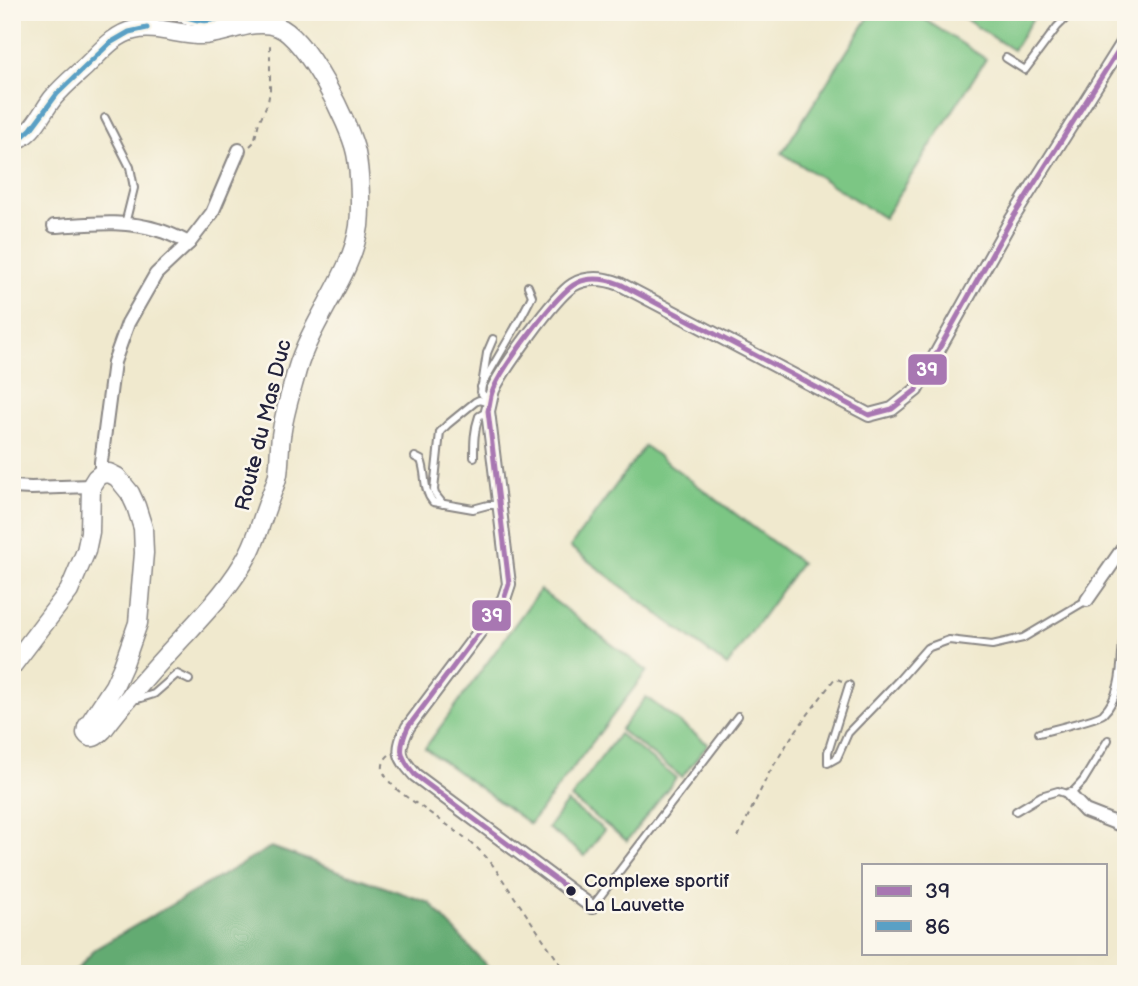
<svg xmlns="http://www.w3.org/2000/svg" width="1138" height="986" font-family="'Balsamiq Sans',sans-serif">
<style>
.green{fill:#7bc684;stroke:#4e7460;stroke-width:2}
.forest{fill:#64ab72;stroke:#436656;stroke-width:2}
.lines{fill:none;stroke-linecap:round;stroke-linejoin:round}
.lane-casing{stroke:#898684;stroke-width:10}
.street-casing{stroke:#898684;stroke-width:16}
.secondary-casing{stroke:#898684;stroke-width:21}
.path{stroke:#898684;stroke-width:2;stroke-dasharray:5 5;stroke-linecap:butt}
.lane{stroke:#fff;stroke-width:6}
.street{stroke:#fff;stroke-width:12}
.secondary{stroke:#fff;stroke-width:18}
.bus-1-casing{stroke:#fbf7ec;stroke-width:10}
.bus-2-casing{stroke:#fbf7ec;stroke-width:10}
.bus-1{stroke:#a877b2;stroke-width:5}
.bus-2{stroke:#5aa0c5;stroke-width:5}
.bus-dot{fill:#22223b;stroke:#fbf7ec;stroke-width:2.5}
.labels{text-anchor:middle;stroke-width:5;stroke-linejoin:round;paint-order:stroke}
.bus-label{font-size:19px;fill:#22223b;stroke:#fbf7ec;text-anchor:start}
.street-label{font-size:21px;fill:#22223b;stroke:#fbf7ec}
.line-badge{stroke:#fbf7ec;stroke-width:2.5}
.badge-label{font-size:19px;text-anchor:middle;font-weight:bold;fill:#fff}
</style>
<rect width="100%" height="100%" fill="#fbf7ec"/>
<filter id="ink" filterUnits="userSpaceOnUse"><feTurbulence type="fractalNoise" baseFrequency=".0143" numOctaves="2"/><feDisplacementMap in="SourceGraphic" scale="14" xChannelSelector="R" yChannelSelector="G"/><feConvolveMatrix kernelMatrix="1 2 1 2 8 2 1 2 1" color-interpolation-filters="sRGB"/></filter>
<filter id="wash" filterUnits="userSpaceOnUse"><feTurbulence type="fractalNoise" baseFrequency=".00686" numOctaves="4" result="noise"/><feDisplacementMap in="SourceGraphic" scale="28" xChannelSelector="R" yChannelSelector="G"/><feGaussianBlur stdDeviation="1.57" result="paint"/><feColorMatrix in="noise" values="0 0 0 0 0 0 0 0 0 0 0 0 0 0 0 0 0 1.4 0 .05"/><feComposite in="paint" operator="in"/></filter>
<g filter="url(#wash)">
<rect width="100%" height="100%" fill="#f0e9ce"/>
<g class="green">
<path d="M872 12H913L986 59 884 218 782 153Z"/>
<path d="M954 12H1037L1013 50Z"/>
<path d="M645 446 801 563 727 666 570 547Z"/>
<path d="M540 590 647 671 530 824 425 748Z"/>
<path d="M646 697 708 744 682 777 620 730Z"/>
<path d="M619 734 676 778 627 841 571 798Z"/>
<path d="M567 802 604 830 585 856 548 828Z"/>
</g>
<path class="forest" d="M271 847 430 903 494 974H73L95 949Z"/>
</g>
<g filter="url(#ink)">
<g class="lines">
<g class="lane-casing">
<g id="lane">
<path d="M1006 58 1025 70 1057 27 1072 12"/>
<path d="M105 118 130 167 134 188 125 224"/>
<path d="M481 387C498 356 517 327 532 296L528 286"/>
<path d="M491 400 483 395 481 392 487 353 493 339"/>
<path d="M415 457 421 460C427 474 422 489 433 502L473 509 488 505H499"/>
<path d="M474 457C474 442 474 430 479 416L488 411"/>
<path d="M443 504 435 494 434 490 440 432 448 424 475 402 479 400 490 403"/>
<path d="M849 685 828 752V763L837 758 848 733 899 680 927 648 949 640 992 645 1023 638 1087 600"/>
<path d="M138 699 154 694 177 674 189 680"/>
<path d="M1039 733C1050 730 1097 719 1103 714 1122 696 1121 663 1123 640L1126 636"/>
<path d="M1016 811 1041 796 1058 791 1070 795 1083 781 1108 740"/>
<path d="M592 907 738 716"/>
</g>
</g>
<g class="street-casing">
<g id="street">
<path d="M173 12C193 21 212 28 231 12"/>
<path d="M147 28 150 16 153 12"/>
<path d="M54 226C89 224 124 219 158 230 169 233 179 238 189 243L156 274 128 323 114 362 101 462V474"/>
<path d="M189 243 212 213 239 150"/>
<path d="M12 487 31 488 91 486"/>
<path d="M1087 600 1126 544"/>
<path d="M1070 795 1085 811 1126 827"/>
<path d="M592 907 415 775C398 756 396 751 408 727L504 599 509 584 488 411C490 404 491 396 493 390 502 370 555 296 573 285 588 276 604 278 620 284L869 415 892 409 916 390 1010 222 1126 38"/>
</g>
</g>
<g class="secondary-casing">
<path id="secondary" d="M12 142C34 134 40 115 53 98 63 86 74 77 85 67 100 53 113 35 134 30 155 25 179 35 201 35 226 35 252 17 278 27 306 37 350 124 356 153 360 172 361 206 359 226 352 275 311 321 297 370 292 389 285 410 282 430 279 444 280 460 278 474 276 485 270 496 267 506 261 522 257 538 249 553 233 584 207 611 183 637 155 667 128 697 103 730 97 736 91 741 86 733L87 727 114 686 123 666 138 623 144 553 143 528 136 506 130 493 117 477 109 473 101 474 96 478 91 486 90 532 86 551 69 591 12 666"/>
</g>
<g class="path">
<path d="M250 146 254 142 259 122 268 102 270 90V41"/>
<path d="M389 755C384 759 381 766 384 773 390 787 408 798 420 806 445 824 473 840 492 864L567 974"/>
<path d="M738 837 769 773 792 736 835 678 842 681"/>
</g>
<use href="#lane" class="lane"/>
<use href="#street" class="street"/>
<use href="#secondary" class="secondary"/>
<g class="bus-1-casing">
<path id="bus-1" d="M571 891 415 775C399 756 398 749 408 727L504 599 509 584 488 411C490 404 490 396 493 390 502 368 557 292 577 283 591 276 606 279 620 284L869 415 892 409 916 390 1010 222 1126 38"/>
</g>
<g class="bus-2-casing">
<g id="bus-2">
<path d="M174 12C194 21 211 26 231 12"/>
<path d="M12 142 20 139 31 129 57 94 110 43 129 32 147 28"/>
</g>
</g>
<use href="#bus-1" class="bus-1"/>
<use href="#bus-2" class="bus-2"/>
</g>
</g>
<circle class="bus-dot" cx="571" cy="891" r="6"/>
<g class="labels">
<g class="bus-label">
<text x="584" y="887">Complexe sportif<tspan x="584" dy="24">La Lauvette</tspan></text>
</g>
<g class="street-label">
<text transform="translate(263 425) rotate(-76)" y="7">Route du Mas Duc</text>
</g>
</g>
<g class="line-badge">
<rect x="907" y="353" width="41" height="33" rx="7" fill="#a877b2"/>
<rect x="471" y="599" width="41" height="33" rx="7" fill="#a877b2"/>
</g>
<g class="badge-label">
<text x="927" y="376">39</text>
<text x="492" y="622">39</text>
</g>
<rect width="1138" height="986" fill="none" stroke="#fbf7ec" stroke-width="42"/>
<rect x="862" y="864" width="245" height="91" fill="#fbf7ec" stroke="#a4a2a5" stroke-width="2"/>
<rect x="876" y="886" width="35" height="10" fill="#a877b2" stroke="#a4a2a5" stroke-width="2"/>
<text x="925" y="898" font-size="21" fill="#22223b">39</text>
<rect x="876" y="921" width="35" height="10" fill="#5aa0c5" stroke="#a4a2a5" stroke-width="2"/>
<text x="925" y="934" font-size="21" fill="#22223b">86</text>
</svg>
